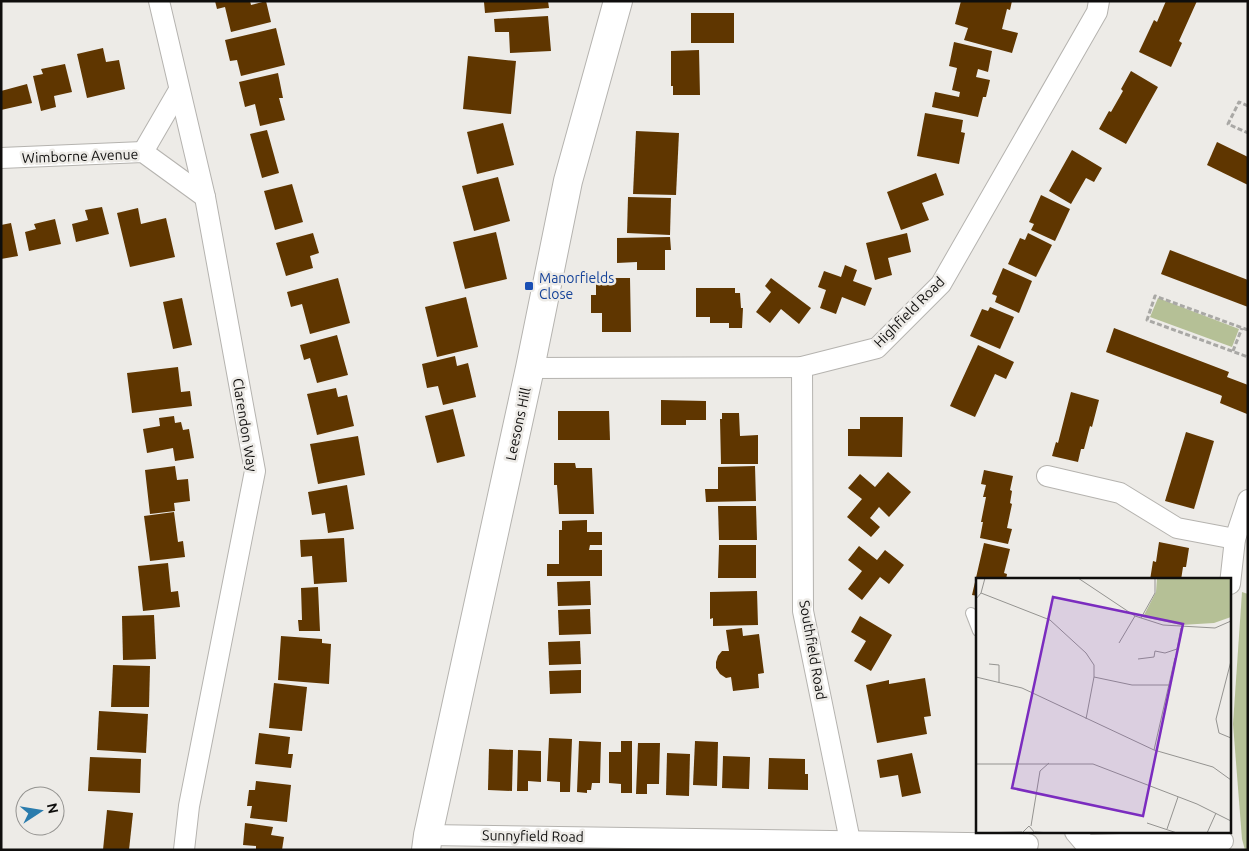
<svg xmlns="http://www.w3.org/2000/svg" width="1249" height="851" font-family="Ubuntu,sans-serif">
<style>
.green{fill:#b5c096}
.building{fill:#5f3600}
.lines{fill:none;stroke-linecap:round;stroke-linejoin:round}
.lane-casing{stroke:#b5b3af;stroke-width:12}
.street-casing{stroke:#b5b3af;stroke-width:22}
.secondary-casing{stroke:#b5b3af;stroke-width:30}
.path{stroke:#a9a8a5;stroke-width:3;stroke-dasharray:5 2.5;stroke-linecap:butt}
.lane{stroke:#fff;stroke-width:10}
.street{stroke:#fff;stroke-width:20}
.secondary{stroke:#fff;stroke-width:28}
.transit-dot{fill:#1a4fb4;stroke:#edebe7;stroke-width:2}
.labels{text-anchor:middle;stroke-width:5;stroke-linejoin:round;paint-order:stroke}
.street-label{font-size:14px;fill:#0f0e0d;stroke:#edebe7}
.transit-label{font-size:14px;fill:#164399;stroke:#edebe7;text-anchor:start}
.inset-road{fill:none;stroke:#949390;stroke-width:1}
.view{fill:#7b2cbf;fill-opacity:0.15;stroke:#7b2cbf;stroke-width:2.5}
.inset-edge{fill:none;stroke:#0f0e0d;stroke-width:2.5}
</style>
<rect width="100%" height="100%" fill="#edebe7"/>
<g class="green">
<path d="M1158 298 1239 329 1232 347 1150 317Z"/>
<path d="M1242 592 1248 594V850H1245L1242 839 1233 724Z"/>
</g>
<g class="building">
<path d="M215 1H250L251 5 266 1 271 22 231 32 225 7 217 9Z"/>
<path d="M548 1 549 8 485 13 484 2Z"/>
<path d="M961 1H1012L1010 10 1007 9 1002 29 1018 33 1012 53 964 40 968 28 955 24Z"/>
<path d="M1166 1H1197L1179 41 1182 43 1171 67 1139 52 1154 20 1157 22Z"/>
<rect x="691" y="13" width="43" height="30"/>
<path d="M548 16 551 51 510 53 509 32H495L494 19Z"/>
<path d="M276 28 285 65 241 76 237 60 230 61 225 40Z"/>
<path d="M954 42 992 51 988 72 978 69 976 77 990 80 986 97H983L978 117 932 107 935 92 959 97 960 92 952 90 957 68 949 66Z"/>
<path d="M103 48 106 62 119 60 125 89 87 98 77 54Z"/>
<path d="M699 50 700 95H673V86H671V51Z"/>
<path d="M468 56 516 61 511 114 463 109Z"/>
<path d="M65 64 72 92 54 96 56 107 41 111 33 76 43 74 41 69Z"/>
<path d="M1131 71 1158 87 1126 144 1099 129 1109 111 1111 112 1123 91 1121 89Z"/>
<path d="M278 73 283 98H279L285 120 260 126 255 104 245 107 239 82Z"/>
<path d="M27 84 32 103 1 110V91Z"/>
<path d="M925 113 963 120 961 132 965 133 959 164 917 156Z"/>
<path d="M503 123 514 165 477 174 467 132Z"/>
<path d="M267 130 279 173 262 178 250 134Z"/>
<path d="M636 131 679 133 676 195 633 194Z"/>
<path d="M1217 142 1248 157V185L1207 165Z"/>
<path d="M1072 150 1102 168 1094 182 1086 178 1071 204 1049 191Z"/>
<path d="M936 173 944 195 922 203 929 220 901 230 887 192Z"/>
<path d="M498 177 510 221 474 231 462 186Z"/>
<path d="M292 184 303 222 275 230 264 191Z"/>
<path d="M1041 195 1070 209 1055 241 1031 230 1034 224 1029 222Z"/>
<path d="M628 197 671 198 670 235 627 233Z"/>
<path d="M102 207 109 234 76 242 72 224 88 220 85 210Z"/>
<path d="M138 208 141 224 166 218 175 257 130 267 117 213Z"/>
<path d="M55 219 61 244 29 251 25 232 36 229 34 224Z"/>
<path d="M11 223 18 256 1 259V225Z"/>
<path d="M496 232 507 279 465 289 453 242Z"/>
<path d="M313 233 319 253 310 256 313 268 286 276 276 243Z"/>
<path d="M907 233 911 252 888 258 892 275 875 280 866 243Z"/>
<path d="M1028 233 1052 245 1036 277 1008 264 1020 238 1025 240Z"/>
<path d="M670 237 671 250H665V270H637V262L617 263V238Z"/>
<path d="M1170 250 1248 280V307L1161 274Z"/>
<path d="M845 265 857 270 853 281 872 288 865 306 842 297 836 314 820 308 826 290 818 287 824 271 841 277Z"/>
<path d="M1003 268 1032 281 1019 313 995 302 997 296 992 294Z"/>
<path d="M338 278 350 323 310 334 302 304 291 307 287 292Z"/>
<path d="M596 278H630L631 332H602V313H591V295H596Z"/>
<path d="M771 278 811 308 799 324 781 309 770 323 756 312 771 292 765 286Z"/>
<path d="M696 288H735V293H740L741 308H743L742 328H729V323H710V317H696Z"/>
<path d="M466 297 478 347 437 357 425 307Z"/>
<path d="M182 298 192 345 173 349 163 302Z"/>
<path d="M990 307 1014 317 1000 349 970 336 982 309 988 311Z"/>
<path d="M1114 328 1229 372 1227 377 1248 385 1247 414 1220 403 1222 396 1220 395 1106 352Z"/>
<path d="M337 335 348 375 317 383 310 358 304 360 300 345Z"/>
<path d="M978 345 1014 362 1006 379 995 374 975 417 950 406Z"/>
<path d="M455 356 457 366 468 363 476 397 443 405 438 386 427 388 422 364Z"/>
<path d="M178 367 181 392 190 391 192 406 132 413 127 373Z"/>
<path d="M336 388 338 397 347 395 354 426 317 435 307 394Z"/>
<path d="M1071 392 1099 400 1092 427 1090 426 1084 449H1081L1078 462 1052 456 1056 442 1058 443Z"/>
<path d="M661 400 706 401V420H686V425H661Z"/>
<path d="M453 409 465 456 437 463 425 416Z"/>
<path d="M558 411H609L610 440H558Z"/>
<path d="M722 413H739L740 436 758 435V464H721L720 419H722Z"/>
<path d="M174 416 175 423 181 422 183 430 189 429 194 458 175 461 173 448 147 453 143 429 160 426 159 418Z"/>
<path d="M860 417H903L902 457 848 456V429H860Z"/>
<path d="M1186 432 1214 441 1194 509 1165 501Z"/>
<path d="M358 436 365 475 318 484 310 444Z"/>
<path d="M554 463H575L576 468H592L594 514H559L557 485H554Z"/>
<path d="M175 466 177 480 188 479 190 501 174 503 175 511 150 514 145 470Z"/>
<path d="M755 466 756 501 706 502 705 489H718V467Z"/>
<path d="M984 470 1013 476 1010 490 1012 491 1010 503 1012 504 1007 528 1012 529 1008 544 980 538 983 522H981L986 497H983L986 485 981 484Z"/>
<path d="M888 472 911 492 889 517 879 507 870 518 880 527 871 537 847 517 862 499 848 488 860 474 875 487Z"/>
<path d="M347 485 354 529 328 533 325 513 312 515 308 492Z"/>
<path d="M718 506H756L757 540H719Z"/>
<path d="M174 512 178 542 183 541 185 557 150 561 144 516Z"/>
<path d="M587 520V532H602V545H590L589 550H602V576H547V564H559V530H562V521Z"/>
<path d="M344 538 347 582 314 584 312 556 301 557 300 540Z"/>
<path d="M1159 542 1189 548 1186 567H1183L1181 580H1150L1153 561 1156 562Z"/>
<path d="M984 543 1010 549 1004 573 1007 574 1006 580H978V596L972 595Z"/>
<path d="M719 545H756V578H718Z"/>
<path d="M859 546 877 560 885 550 904 565 889 584 880 577 862 600 848 589 862 571 848 560Z"/>
<path d="M168 563 171 592 178 591 180 607 143 611 138 566Z"/>
<path d="M590 581 591 605 558 606 557 582Z"/>
<path d="M318 587 320 631H299L298 620H302L301 588Z"/>
<path d="M757 591 758 625 713 626V618L710 619V592Z"/>
<path d="M590 609 591 634 559 635 558 610Z"/>
<path d="M154 615 156 659 123 660 122 616Z"/>
<path d="M860 616 892 635 871 671 854 661 866 641 851 632Z"/>
<path d="M742 628 743 636 759 634 764 673 758 674 759 688 733 691 731 677 726 678 720 674 716 668V662L718 656 722 651H729L726 630Z"/>
<path d="M281 636 322 639V643L331 644 329 684 278 680Z"/>
<path d="M580 641 581 664 549 665 548 642Z"/>
<path d="M113 665 150 666 149 707H111Z"/>
<path d="M581 670V693L550 694 549 671Z"/>
<path d="M925 678 931 716 924 717 927 734 877 743 866 685 889 680V684Z"/>
<path d="M274 683 307 687 302 731 269 728Z"/>
<path d="M99 711 148 714 146 753 97 750Z"/>
<path d="M259 733 290 737 288 754H293L291 768 255 764Z"/>
<path d="M549 738 572 739 570 792H560V782L547 781Z"/>
<path d="M579 741 601 742 600 783H592L591 790H587V793L577 792Z"/>
<path d="M621 741H632V793H621V784L609 783V752H621Z"/>
<path d="M695 741 718 742 717 786 693 785Z"/>
<path d="M638 743H660L659 784H647V794H636Z"/>
<path d="M489 749 513 750 512 791 488 790Z"/>
<path d="M518 750 541 751V782L528 781V791H517Z"/>
<path d="M667 753 690 754 689 796 666 795Z"/>
<path d="M912 753 921 793 902 797 898 775 880 778 877 760Z"/>
<path d="M723 756 750 757 749 789 722 788Z"/>
<path d="M90 757 141 759 140 793 88 791Z"/>
<path d="M769 758 805 759V774H808V790L768 789Z"/>
<path d="M256 781 291 785 287 822 250 818 252 806H247L249 790H255Z"/>
<path d="M107 810 133 813 129 850H103Z"/>
<path d="M245 823 273 827 271 835 284 837 282 850H256V846L243 845Z"/>
</g>
<g class="lines">
<g class="lane-casing">
<path id="lane" d="M971 613 978 631"/>
</g>
<g class="street-casing">
<g id="street">
<path d="M159 1 205 197 255 471 189 806 184 850"/>
<path d="M143 152 179 90"/>
<path d="M1 158 143 152 205 197"/>
<path d="M802 367 803 611 850 841"/>
<path d="M530 368 802 367 877 348 941 284 1097 12 1099 1"/>
<path d="M1047 476 1120 493 1177 528 1235 539"/>
<path d="M1230 584 1235 539 1248 500"/>
<path d="M1075 832 1086 845 1223 841"/>
<path d="M428 835 1028 844"/>
</g>
</g>
<g class="secondary-casing">
<path id="secondary" d="M426 850 428 835 530 368 568 181 618 1"/>
</g>
<g class="path">
<path d="M1248 106 1239 102 1228 124 1248 133"/>
<path d="M1248 330 1155 296 1147 320 1248 357"/>
<path d="M1233 351 1242 328"/>
</g>
<use href="#lane" class="lane"/>
<use href="#street" class="street"/>
<use href="#secondary" class="secondary"/>
</g>
<rect class="transit-dot" x="524" y="281" width="10" height="10" rx="2.5"/>
<g class="labels">
<g class="street-label">
<text transform="translate(80 156) rotate(-2)" y="5">Wimborne Avenue</text>
<text transform="translate(909 312) rotate(-45)" y="5">Highfield Road</text>
<text transform="translate(518 424) rotate(-78)" y="5">Leesons Hill</text>
<text transform="translate(245 425) rotate(81)" y="5">Clarendon Way</text>
<text transform="translate(813 650) rotate(80)" y="5">Southfield Road</text>
<text transform="translate(533 836) rotate(1)" y="5">Sunnyfield Road</text>
</g>
<g class="transit-label">
<text x="539" y="283">Manorfields<tspan x="539" dy="16">Close</tspan></text>
</g>
</g>
<g transform="translate(976 578)">
<rect width="255" height="255" fill="#edebe7"/>
<path d="M181 0H255V39L238 45 205 47 167 39 180 14Z" fill="#b5c096"/>
<path class="inset-road" d="M102 0 159 38 187 47 239 50 255 43M5 15 9 0M0 21 5 15 74 42 110 75 118 87V99L110 141M165 40 179 15V0M143 65 159 38M162 81 178 79 179 73 189 75 201 71 205 50M255 83 240 141 243 155 255 160M13 86 23 87V105M0 99 46 110 178 172 237 189 255 202M118 99 156 107H193M178 172 199 80M0 186H117L221 226 255 243M171 245 201 255M55 248 64 193 73 185M191 251 202 219M59 254 75 255M0 255 46 254M46 255 53 248 59 255M231 255 240 235"/>
<path class="view" d="M77 19 207 46 167 238 36 210Z"/>
<rect width="255" height="255" class="inset-edge"/>
</g>
<rect width="1249" height="851" fill="none" stroke="#0f0e0d" stroke-width="5"/>
<g transform="translate(40 811) rotate(78)"><circle r="24" fill="#edebe7" stroke="#949390"/>
<path d="M0-4L9 19L0 12L-9 19Z" fill="#2b7cad"/>
<text y="-8" font-size="14" font-weight="bold" text-anchor="middle" fill="#0f0e0d">N</text>
</g>
</svg>
